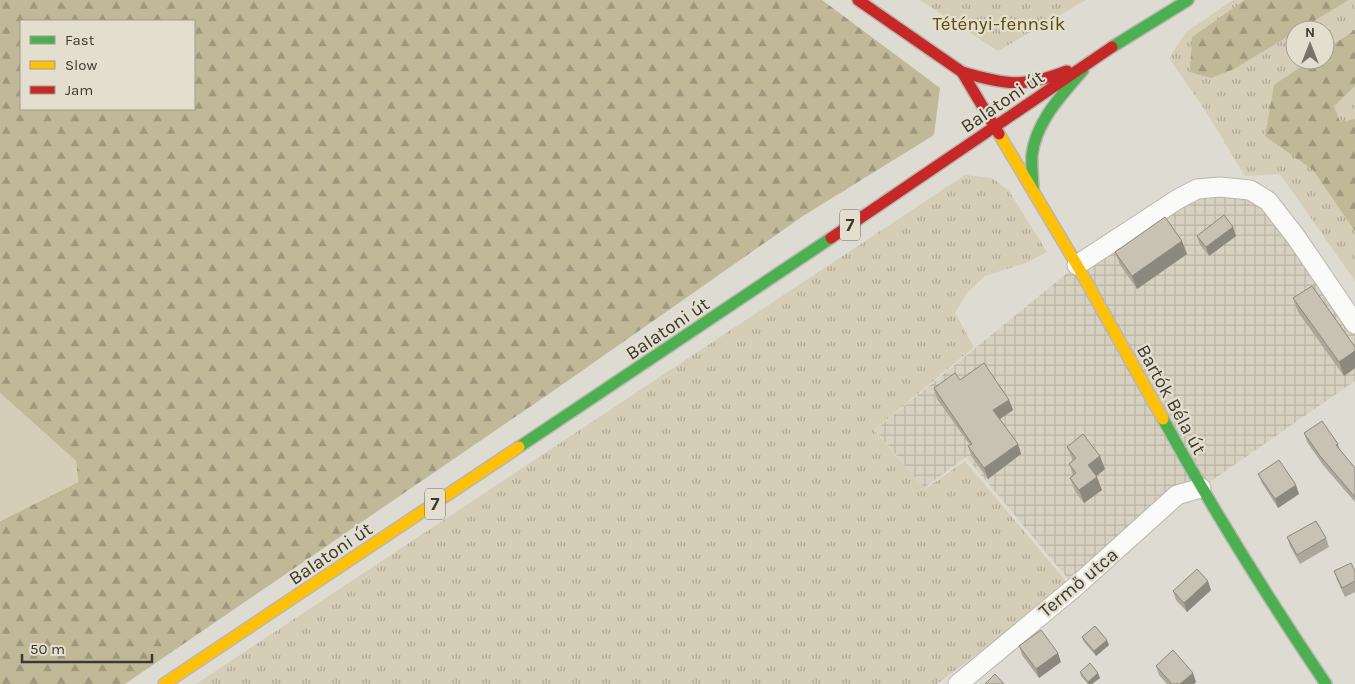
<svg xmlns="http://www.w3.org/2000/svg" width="1355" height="684" font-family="Karla,sans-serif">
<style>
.industrial{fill:url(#industrial-grid)}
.grass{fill:url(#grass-tufts);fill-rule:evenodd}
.forest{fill:url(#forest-firs);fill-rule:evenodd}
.green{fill:#d5cdb6}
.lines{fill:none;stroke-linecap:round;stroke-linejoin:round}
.street-casing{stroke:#b9b7b0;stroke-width:21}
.fast-casing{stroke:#b9b7b0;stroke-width:14}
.slow-casing{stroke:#b9b7b0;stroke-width:14}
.jam-casing{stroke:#b9b7b0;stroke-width:14}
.street{stroke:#fafaf8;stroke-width:19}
.fast{stroke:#4caf50;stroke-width:11}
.slow{stroke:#ffc107;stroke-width:11}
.jam{stroke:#c62828;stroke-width:11}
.wall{fill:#aba79b}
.shaded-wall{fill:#8b887e}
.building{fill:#c7c2b4;stroke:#8b887e}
.labels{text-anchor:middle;stroke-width:4.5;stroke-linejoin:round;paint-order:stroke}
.shield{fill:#e3decd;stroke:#6d6a60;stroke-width:1}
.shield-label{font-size:18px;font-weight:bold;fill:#3b3932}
.park-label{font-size:19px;fill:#5d4d0c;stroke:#e3decd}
.street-label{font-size:19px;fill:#3b3932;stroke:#e3decd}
</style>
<defs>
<pattern id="industrial-grid" width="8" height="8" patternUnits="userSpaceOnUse" patternTransform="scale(1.25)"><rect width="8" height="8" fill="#d6d1c0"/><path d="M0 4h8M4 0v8" fill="none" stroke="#b9b4a5"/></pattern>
<pattern id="grass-tufts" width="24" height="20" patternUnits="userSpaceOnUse" patternTransform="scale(1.25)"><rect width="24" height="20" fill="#d5cdb6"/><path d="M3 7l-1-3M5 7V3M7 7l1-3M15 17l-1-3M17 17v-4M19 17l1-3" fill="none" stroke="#aea795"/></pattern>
<pattern id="forest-firs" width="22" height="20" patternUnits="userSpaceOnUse" patternTransform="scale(1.25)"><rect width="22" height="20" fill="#c1b898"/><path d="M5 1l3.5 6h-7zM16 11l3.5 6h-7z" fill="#9e977d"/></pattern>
</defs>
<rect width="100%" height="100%" fill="#dedbd2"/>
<path class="industrial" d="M1250 190 1355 324V381L1201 488 1075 587 966 457 924 488 875 430 1077 265 1178 199Z"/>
<g class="grass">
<path d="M920 0H1086L998 51Z"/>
<path d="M1233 0H1355V281L1280 174 1245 176 1205 110 1169 58 1186 32ZM1295 30H1325V60H1295Z"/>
<path d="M965 175 992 178 1009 191 1047 252 1026 263 985 276 967 293 955 313 974 347 874 430 925 489 965 461 1069 585 937 684H196Z"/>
</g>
<g class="forest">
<path d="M0 0H822L940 88 934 135 803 216 556 389 125 684H0V521L78 482 76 461 0 393ZM21 21H194V109H21Z"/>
<path d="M1245 0H1349L1299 30H1295V32L1234 69 1211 78 1190 72 1192 37Z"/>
<path d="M1355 30V86L1334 106 1340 122 1355 119V231L1313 170 1265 136 1274 85 1311 60H1325V50Z"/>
</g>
<path class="green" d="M0 393 76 461 78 482 0 521Z"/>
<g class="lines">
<g class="street-casing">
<g id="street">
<path d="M1077 265 1178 199 1197 189 1220 187 1250 190 1268 201 1296 237 1355 324"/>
<path d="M958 684 1075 587 1177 495 1201 488"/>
</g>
</g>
<g class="fast-casing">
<g id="fast">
<path d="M1112 47 1188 0"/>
<path d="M1033 190C1033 178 1031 167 1032 155 1036 121 1062 95 1083 70"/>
<path d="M1163 419C1213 510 1268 598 1326 684"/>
<path d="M519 447 831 238"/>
</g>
</g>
<g class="slow-casing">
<g id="slow">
<path d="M999 134 1077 265 1163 419"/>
<path d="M164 684 519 447"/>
</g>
</g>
<g class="jam-casing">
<g id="jam">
<path d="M858 0 962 72 999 134"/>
<path d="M962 72C1007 85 1023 88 1067 71"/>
<path d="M831 238 1112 47"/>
</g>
</g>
<use href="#street" class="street"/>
<use href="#fast" class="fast"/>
<use href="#slow" class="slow"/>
<use href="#jam" class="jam"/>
</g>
<g class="wall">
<path d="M1233 227 1236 236 1209 256 1200 245 1197 236Z"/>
<path d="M1115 252 1187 254 1137 289 1120 265Z"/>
<path d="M1293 298 1355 347V368L1344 376 1298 312Z"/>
<path d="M960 380 1009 400 1013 410 1000 419 1018 444 1021 454 988 479 972 457 968 446 970 445 937 399 934 388Z"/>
<path d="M1304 433 1338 444 1340 450 1355 468V502L1323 465 1307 442Z"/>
<path d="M1067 447 1105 469 1096 476 1102 490 1084 503 1075 491 1070 478 1073 475 1069 464 1073 461Z"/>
<path d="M1258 474 1299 494 1278 508 1262 483Z"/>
<path d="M1287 537 1326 538 1329 547 1300 564 1290 546Z"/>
<path d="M1334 571H1355V592L1345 597 1337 580Z"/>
<path d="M1211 590 1187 612 1176 600 1173 591Z"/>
<path d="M1082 637 1109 645 1096 656 1084 642Z"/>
<path d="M1019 646 1061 662 1039 678 1022 655Z"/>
<path d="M1156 666 1196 682 1194 684H1167L1159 675Z"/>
<path d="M1080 672 1100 678 1092 684H1088L1081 676Z"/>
</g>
<g class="shaded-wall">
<path d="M1233 227 1236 236 1209 256 1206 247Z"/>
<path d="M1182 241 1187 254 1137 289 1132 276Z"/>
<path d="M1355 351V368L1344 376 1339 362Z"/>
<path d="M1009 400 1013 410 997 421 993 410Z"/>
<path d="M1018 444 1021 454 988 479 984 468Z"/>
<path d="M1100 456 1105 469 1093 479 1088 465Z"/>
<path d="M1097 477 1102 490 1084 503 1079 490Z"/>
<path d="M1296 485 1299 494 1278 508 1275 499Z"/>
<path d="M1208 581 1211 590 1187 612 1184 603Z"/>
<path d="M1107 640 1109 645 1096 656 1094 651Z"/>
<path d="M1058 653 1061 662 1039 678 1036 669Z"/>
<path d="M1098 673 1100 678 1092 684H1089L1088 682Z"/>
<path d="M1193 673 1196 682 1194 684H1180Z"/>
</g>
<g class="building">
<path d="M1224 215 1233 227 1206 247 1197 236Z"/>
<path d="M1165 217 1182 241 1132 276 1115 252Z"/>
<path d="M1312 286 1355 347V351L1339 362 1293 298Z"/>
<path d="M984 363 1009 400 993 410 1018 444 984 468 968 446 972 444 934 388 955 373 960 380Z"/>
<path d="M1322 421 1338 444 1336 445 1355 468V497L1320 456 1304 433Z"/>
<path d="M1083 434 1100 456 1088 465 1097 477 1079 490 1070 478 1076 473 1069 464 1076 458 1067 447Z"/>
<path d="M1279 460 1296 485 1275 499 1258 474Z"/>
<path d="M1316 521 1326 538 1297 555 1287 537Z"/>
<path d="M1351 563 1355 571V581L1342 588 1334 571Z"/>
<path d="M1197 569 1208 581 1184 603 1173 591Z"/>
<path d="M1095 626 1107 640 1094 651 1082 637Z"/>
<path d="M1041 630 1058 653 1036 669 1019 646Z"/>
<path d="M1173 650 1193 673 1180 684H1172L1156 666Z"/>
<path d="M1090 663 1098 673 1088 682 1080 672Z"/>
<path d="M995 674 1004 684H985Z"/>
</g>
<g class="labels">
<g class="shield">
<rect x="840" y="209.5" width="20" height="31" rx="4"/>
<rect x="425" y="488.5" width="20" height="31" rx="4"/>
</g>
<g class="shield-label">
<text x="850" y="231">7</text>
<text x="435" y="510">7</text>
</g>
<g class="park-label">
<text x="999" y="30">Tétényi-fennsík</text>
</g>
<g class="street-label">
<text transform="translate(1002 101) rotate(-34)" y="7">Balatoni út</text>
<text transform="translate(667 328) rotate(-34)" y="7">Balatoni út</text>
<text transform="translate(1172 399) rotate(61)" y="7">Bartók Béla út</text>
<text transform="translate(330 553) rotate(-34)" y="7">Balatoni út</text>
<text transform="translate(1078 582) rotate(-40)" y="7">Termő utca</text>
</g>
</g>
<rect x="20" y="20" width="175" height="90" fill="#e3decd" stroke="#a09c8f"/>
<rect x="30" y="36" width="25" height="8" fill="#4caf50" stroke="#a09c8f"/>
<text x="65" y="45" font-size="15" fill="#3b3932">Fast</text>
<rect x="30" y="61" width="25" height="8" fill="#ffc107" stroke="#a09c8f"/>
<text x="65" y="70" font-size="15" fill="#3b3932">Slow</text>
<rect x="30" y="86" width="25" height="8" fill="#c62828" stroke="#a09c8f"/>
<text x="65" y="95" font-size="15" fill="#3b3932">Jam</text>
<g transform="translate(1310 45)"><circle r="24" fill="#e3decd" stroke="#a09c8f"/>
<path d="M0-4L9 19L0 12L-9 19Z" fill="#74726a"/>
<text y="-8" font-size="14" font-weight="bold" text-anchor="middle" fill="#3b3932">N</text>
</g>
<path d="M22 654v8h130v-8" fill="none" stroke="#3b3932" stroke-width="2.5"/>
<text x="30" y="654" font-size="15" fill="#3b3932" stroke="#e3decd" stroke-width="4" paint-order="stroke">50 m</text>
</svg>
